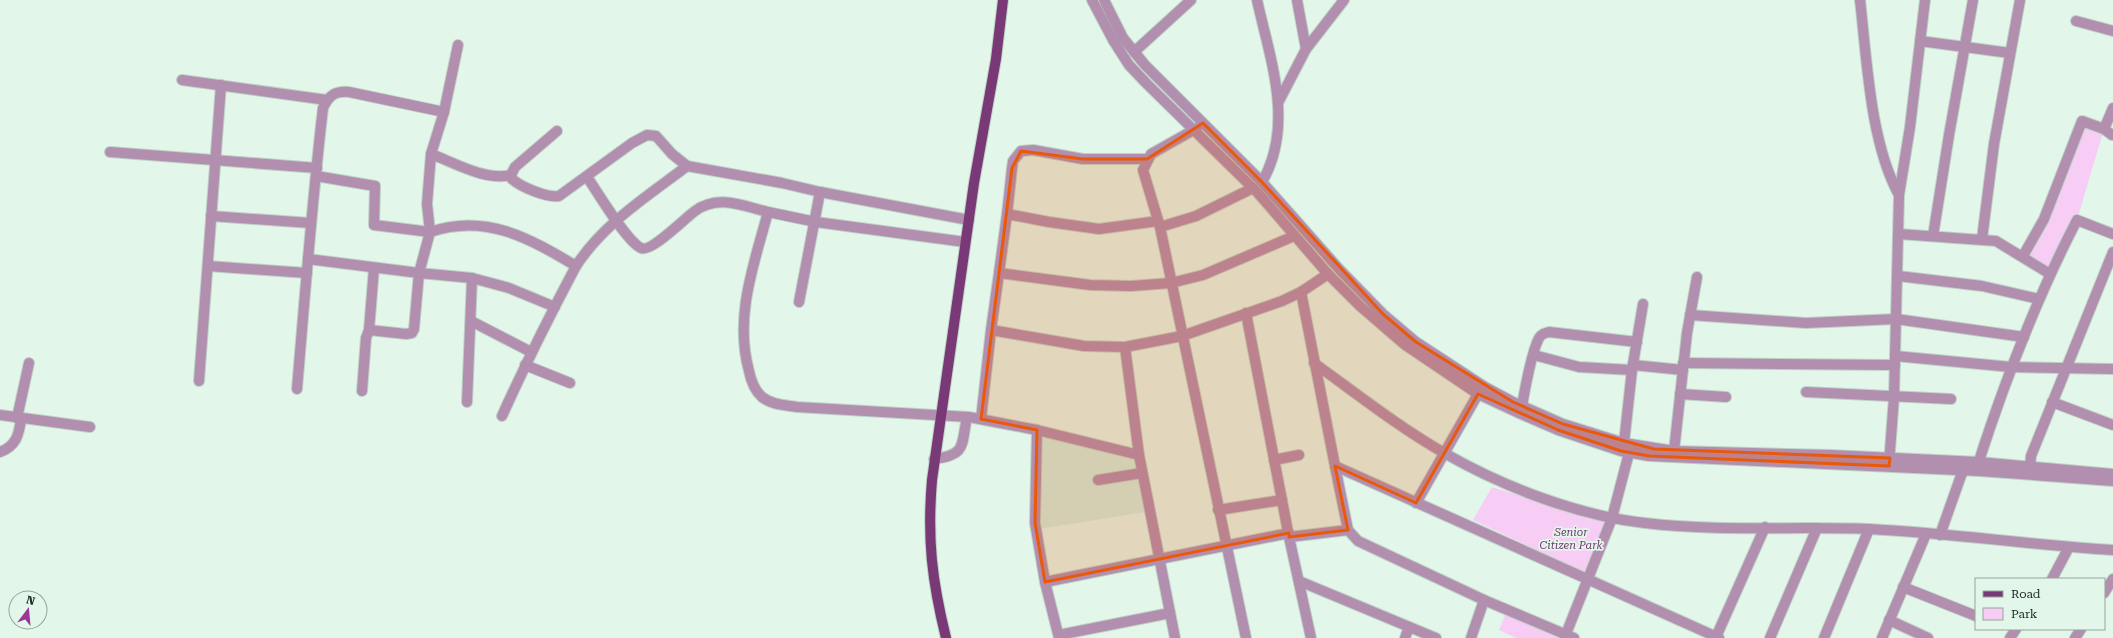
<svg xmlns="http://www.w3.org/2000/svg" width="2113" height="638" font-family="'Roboto Serif',serif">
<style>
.built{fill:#d0eddc}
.green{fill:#f8cdf5}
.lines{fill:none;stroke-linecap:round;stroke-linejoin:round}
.minor-casing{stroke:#bfd2c7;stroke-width:12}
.major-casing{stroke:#bfd2c7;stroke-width:12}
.minor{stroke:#b28eaf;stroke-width:10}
.major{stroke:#783976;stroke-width:10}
.marked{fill:#e8590c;fill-opacity:0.2;stroke:#e8590c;stroke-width:3;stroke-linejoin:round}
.labels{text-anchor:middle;stroke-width:3.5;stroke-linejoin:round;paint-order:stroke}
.park-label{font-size:11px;font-style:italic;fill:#70376e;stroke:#e2f7ea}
</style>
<rect width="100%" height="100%" fill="#e2f7ea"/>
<path class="built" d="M1042 435 1137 459 1146 512 1039 529V480Z"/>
<g class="green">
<path d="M2082 121 2104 129 2077 220 2050 274 2023 256Z"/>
<path d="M1492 487 1605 522 1587 573 1473 520Z"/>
<path d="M1505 615 1559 638H1516L1499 630Z"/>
</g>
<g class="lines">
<g class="minor-casing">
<g id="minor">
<path d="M1092 0 1113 40 1129 65 1147 84 1258 193 1328 274 1360 306 1404 344 1478 394 1521 414 1558 430 1621 451 1649 456 1979 471 2113 481"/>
<path d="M1104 0 1123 38 1145 65 1262 182 1339 269 1383 314 1416 342 1485 387 1513 402 1563 424 1624 443 1674 451 1831 455 1979 462 2113 474"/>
<path d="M1257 0C1270 59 1295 125 1262 182"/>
<path d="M1297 0 1306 49"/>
<path d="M1860 0C1867 60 1870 142 1899 195"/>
<path d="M2076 21 2113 31"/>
<path d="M1920 41 2010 53"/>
<path d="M1134 52 1191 0"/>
<path d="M182 80 327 100"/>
<path d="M1279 101 1306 49 1344 0"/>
<path d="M444 112 458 45"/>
<path d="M1197 128 1151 154 1143 170 1160 227 1246 638"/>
<path d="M2104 129 2113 108"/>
<path d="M557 131 515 167 511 175 512 179C521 187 547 198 559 196L632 143 647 135 656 136 672 154 687 166C648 196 604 223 576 266"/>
<path d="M110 152 317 168"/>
<path d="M431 154C455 163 485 181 511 175"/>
<path d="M687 166 782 183 820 192 969 220"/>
<path d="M587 177C597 191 626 241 641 248 651 253 685 218 695 211 718 194 743 206 768 212 754 264 734 317 749 371 751 381 754 390 762 397 772 405 785 405 797 407L969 417 1037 430 1139 455 1175 638"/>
<path d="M768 212 816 222 965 242"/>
<path d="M1007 214 1012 168 1013 161 1021 151 1033 150 1083 159H1147"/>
<path d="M211 216 311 223"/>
<path d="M1160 227 1196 216 1253 188"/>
<path d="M1899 234 1996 241 2050 274"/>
<path d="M1933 236 1949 135 1973 0"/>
<path d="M1982 239 1994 144 2020 0"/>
<path d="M2023 256 2044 219 2082 121 2104 129 2112 135"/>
<path d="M308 259 419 273 414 329 412 333 406 334 369 330 366 338 362 391"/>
<path d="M208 266 307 273"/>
<path d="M999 273 1007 214 1049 222 1099 229 1158 221"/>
<path d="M1898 276 1982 286 2039 299"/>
<path d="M1301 292 1335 466 1719 638"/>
<path d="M799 302 820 192"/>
<path d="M1246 313 1289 537 1348 530"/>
<path d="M1690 315 1806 323 1896 319 2024 337"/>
<path d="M471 321 531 352"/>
<path d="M369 330 374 268"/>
<path d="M991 330 999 273 1090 285 1131 286 1171 283 1203 275 1294 236"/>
<path d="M1125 347 1139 455"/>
<path d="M1534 355 1579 367 1632 370"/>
<path d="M1895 356 2011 367 2113 369"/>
<path d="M1314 363C1357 394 1400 428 1446 454 1504 487 1579 516 1645 523 1719 532 1794 526 1869 529 1950 533 2031 545 2113 550"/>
<path d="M1683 363 1895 365"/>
<path d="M525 365 570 383"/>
<path d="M1633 365 1683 370"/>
<path d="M199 381 221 85"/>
<path d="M297 389C305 295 312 201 323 108 329 95 335 91 349 92L444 112 431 154 427 204 430 232 374 225 375 186 316 176"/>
<path d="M1806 392 1951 399"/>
<path d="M1680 394 1726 397"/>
<path d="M467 402 472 278"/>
<path d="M2052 402 2113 425"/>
<path d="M1522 406C1525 389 1531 353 1539 338 1541 334 1545 333 1549 332L1637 342"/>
<path d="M0 415 90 427"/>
<path d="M502 416C525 365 550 315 576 266 529 238 486 213 430 232L419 273 472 278 509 288 555 307"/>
<path d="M17 418 29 363"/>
<path d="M981 419 991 330 1084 346 1125 347 1182 336 1282 301 1301 292 1328 274"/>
<path d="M1037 430 1035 523 1045 582 1059 638"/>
<path d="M1624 443 1632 370 1643 304"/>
<path d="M1674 451 1687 333 1697 277"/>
<path d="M0 452C16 446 19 435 21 419"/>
<path d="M934 459C967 455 961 445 967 417"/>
<path d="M1274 460 1299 455"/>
<path d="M1889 464 1894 397 1899 195 1910 127 1925 0"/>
<path d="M1335 466 1348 530 1358 541 1484 600 1574 638"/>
<path d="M2030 466 2031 456 2113 252"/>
<path d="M1977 467C2004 383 2036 299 2077 220L2113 234"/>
<path d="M1098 480 1142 473"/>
<path d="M1416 503 1478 394"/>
<path d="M1218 510 1282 500"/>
<path d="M1940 535 1963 470"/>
<path d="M1289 537 1311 638"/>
<path d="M2052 579 2069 547"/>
<path d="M1299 581 1436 638"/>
<path d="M1045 582 1289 533"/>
<path d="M1903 587 1976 616"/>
<path d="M2104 593 2113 579"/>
<path d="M1889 620 1928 638"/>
<path d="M1566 634 1612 518 1629 453"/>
<path d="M1059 635 1170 613"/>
<path d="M1716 637 1765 527"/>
<path d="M1405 638 1409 627"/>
<path d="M1471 638 1484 600"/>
<path d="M1770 638 1817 528"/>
<path d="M1824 638 1869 529"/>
<path d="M1882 638 1926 534"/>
<path d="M2010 638 2016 629"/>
<path d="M2075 638 2081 629"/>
</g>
</g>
<g class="major-casing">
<path id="major" d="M946 638C932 581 927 539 932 480L974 183 996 59 1003 0"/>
</g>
<use href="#minor" class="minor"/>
<use href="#major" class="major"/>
</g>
<path class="marked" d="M1203 123 1262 182 1383 314 1416 342 1513 402 1563 424 1654 449 1890 458 1889 466 1649 456 1621 451 1558 430 1478 394 1416 503 1335 466 1348 530 1289 537V533L1045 582 1035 523 1037 430 981 419 1012 168 1021 151 1083 159H1147Z"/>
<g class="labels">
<g class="park-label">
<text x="1571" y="536">Senior<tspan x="1571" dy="13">Citizen Park</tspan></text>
</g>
</g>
<rect x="1975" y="578" width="130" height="52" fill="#e2f7ea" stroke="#95a59b"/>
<rect x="1983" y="591" width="20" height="6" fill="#783976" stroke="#95a59b"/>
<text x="2011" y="598" font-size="12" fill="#222a25">Road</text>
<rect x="1983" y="608" width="20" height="12" fill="#f8cdf5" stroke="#95a59b"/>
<text x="2011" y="618" font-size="12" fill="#222a25">Park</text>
<g transform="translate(28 610) rotate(16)"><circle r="19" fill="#e2f7ea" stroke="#95a59b"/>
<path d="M0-3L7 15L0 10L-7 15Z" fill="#9c369a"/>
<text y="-6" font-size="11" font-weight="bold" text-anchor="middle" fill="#222a25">N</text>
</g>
</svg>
